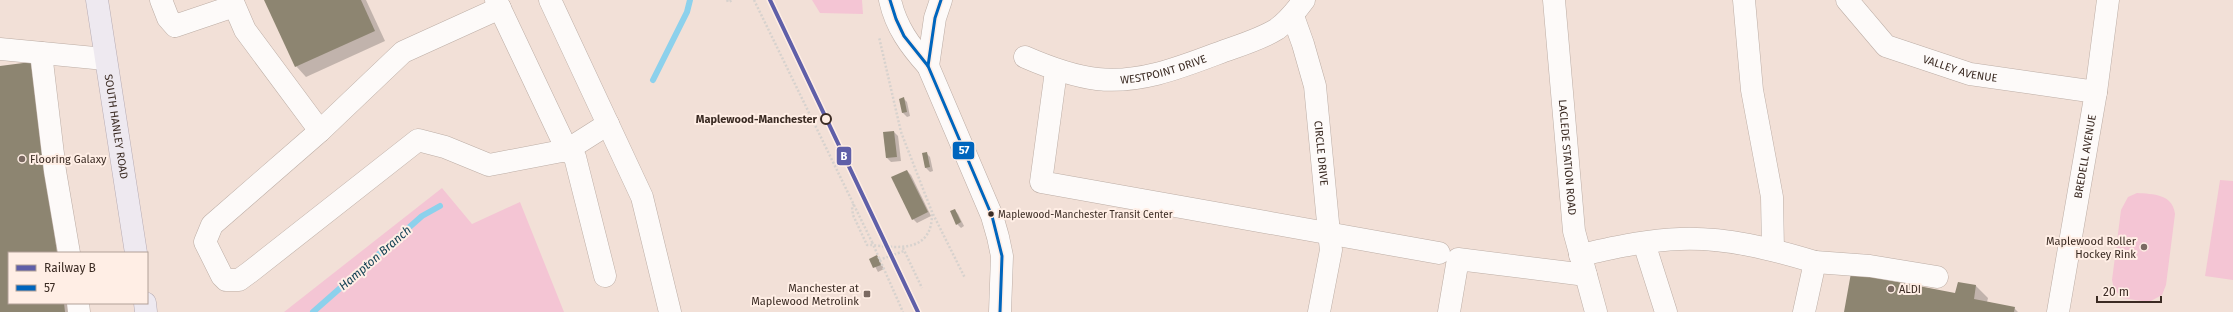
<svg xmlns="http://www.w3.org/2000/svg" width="2233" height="312" font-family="'Fira Sans',sans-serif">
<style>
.green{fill:#f4c5d4}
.shadow{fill:#0003}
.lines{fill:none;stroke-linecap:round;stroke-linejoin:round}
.stream{stroke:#8cd1ec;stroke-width:6}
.building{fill:#8d8571}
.minor-casing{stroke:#bcada5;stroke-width:23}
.major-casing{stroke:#b6abb3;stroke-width:23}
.path{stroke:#d7d2ce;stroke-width:2.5;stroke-dasharray:2 2;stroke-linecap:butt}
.minor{stroke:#fdfaf9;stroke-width:22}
.major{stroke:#eee9f0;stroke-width:22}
.path-bridge{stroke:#d7d2ce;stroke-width:2.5;stroke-dasharray:2 2;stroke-linecap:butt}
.bus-1-casing{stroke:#ffeee5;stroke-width:6}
.bus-1{stroke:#0065bd;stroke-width:3}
.rail-1-casing{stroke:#ffeee5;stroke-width:7}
.rail-1{stroke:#5f5fa8;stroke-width:4}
.stop-dot{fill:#ffeee5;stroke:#3b2b23;stroke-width:2}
.poi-dot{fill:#7b6a62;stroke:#ffeee5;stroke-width:1.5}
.bus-dot{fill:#3b2b23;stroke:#ffeee5;stroke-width:1.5}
.labels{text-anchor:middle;stroke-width:4;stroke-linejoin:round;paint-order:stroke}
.bus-label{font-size:10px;fill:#3b2b23;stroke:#ffeee5;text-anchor:start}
.street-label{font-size:11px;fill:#3b2b23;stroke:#ffeee5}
.stop-label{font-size:11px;font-weight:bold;fill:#3b2b23;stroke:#ffeee5;text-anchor:end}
.poi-label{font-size:11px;fill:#3b2b23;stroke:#ffeee5;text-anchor:start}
.water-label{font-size:12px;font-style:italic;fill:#144255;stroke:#ffeee5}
.line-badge{stroke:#ffeee5;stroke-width:1.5}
.badge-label{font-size:11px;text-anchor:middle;font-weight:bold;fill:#fff}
</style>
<rect width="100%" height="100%" fill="#f2e0d7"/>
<g class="green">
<path d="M812 0H862L863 14 820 13Z"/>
<path d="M2220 180 2233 181V280L2205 276Z"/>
<path d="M442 188 472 224 520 202 564 312H284Z"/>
<path d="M2137 193C2153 194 2173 194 2175 214L2166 285 2162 295 2149 302 2122 298 2114 289 2112 280 2121 210 2128 197Z"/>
</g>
<g class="shadow">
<path d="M265 0H366L385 41 306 77 296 66Z"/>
<path d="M0 67 66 253H9V303H73L75 312H0Z"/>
<path d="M903 98 907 102 910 116 907 117 903 113Z"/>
<path d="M894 132 898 136 901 161 891 162 887 158 884 133Z"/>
<path d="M926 153 930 157 933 171 930 172 926 168Z"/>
<path d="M907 171 911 175 931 216 917 223 913 219Z"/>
<path d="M954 210 958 214 964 226 961 228 957 224Z"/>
<path d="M877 256 884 269 878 272 871 259Z"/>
<path d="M1958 283 1976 286 1988 298 1987 302 2014 308 2018 312H1845L1956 295Z"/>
</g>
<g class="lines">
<g class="stream">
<path d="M653 80 687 12 690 0"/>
<path d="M313 312 422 216 440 206"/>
</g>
</g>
<g class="building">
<path d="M264 0H361L375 31 295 67Z"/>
<path d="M31 62 57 253H9V303H64L65 312H0V66Z"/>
<path d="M904 97 907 112 902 113 899 99Z"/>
<path d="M894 131 897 157 886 158 883 132Z"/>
<path d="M927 152 930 167 925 168 922 153Z"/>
<path d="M907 170 928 212 912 220 891 177Z"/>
<path d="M955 209 961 222 956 225 950 211Z"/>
<path d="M877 255 881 265 873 268 869 259Z"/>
<path d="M1851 273 1955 293 1958 282 1976 285 1974 299 2015 307 2014 312H1844Z"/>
</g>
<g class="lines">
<g class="minor-casing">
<g id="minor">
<path d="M161 0 168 18 175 26 234 6"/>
<path d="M232 0 245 30 320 131 212 225 205 242 222 276 226 280H239L250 272 418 140 445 147 489 165 567 150 575 157 605 276"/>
<path d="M496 0 567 150 608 124"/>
<path d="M550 0 642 197 670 312"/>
<path d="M890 0C896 27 910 46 928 66L992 216 998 237 1002 256 1000 312"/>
<path id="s1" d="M1554 0 1574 231 1596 312"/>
<path d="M1744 0 1752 90 1772 197 1773 250"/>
<path id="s2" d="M1847 0 1886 46 1970 74 2096 92"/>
<path id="s3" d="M1293 16 1303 44 1315 86 1329 233 1331 250 1319 312"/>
<path d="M0 49 105 59"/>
<path d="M41 53 55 171 69 253"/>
<path id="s4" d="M1025 57C1048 67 1072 76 1097 79 1141 84 1184 66 1224 51 1241 45 1261 39 1277 29 1288 21 1296 11 1304 0"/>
<path d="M928 66 935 18 941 0"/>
<path d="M1056 71 1041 182 1439 253"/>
<path d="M320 131 403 52 500 8"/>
<path d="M1644 243 1666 312"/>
<path d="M1580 255C1613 248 1646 240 1680 239 1725 237 1772 249 1815 262L1804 312"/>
<path d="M1815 262 1870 266 1937 277"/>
<path d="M78 303 79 312"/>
<path d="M1449 312 1458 259 1586 275"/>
<path id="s5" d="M2058 312 2096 92 2108 0"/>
</g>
</g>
<g class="major-casing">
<g id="major">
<path id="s6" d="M97 0 136 253"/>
<path d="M145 303 146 312"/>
</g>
</g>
<g class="path">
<path d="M727 0 728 2 733 0"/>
<path d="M754 0 872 242"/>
<path d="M854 204 852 207 853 215 867 245H871C899 248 933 253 932 212L901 132 879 37"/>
<path d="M933 214 965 278"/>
<path d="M903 248 922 288"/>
<path d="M879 260 904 251"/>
</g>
<use href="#minor" class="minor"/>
<use href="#major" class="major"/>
<path class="path-bridge" d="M872 242 903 312"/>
<g class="bus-1-casing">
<g id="bus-1">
<path d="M890 0 896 19 904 36 928 66 992 216 1002 256 1000 312"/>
<path d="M928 66 935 18 941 0"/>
</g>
</g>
<use href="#bus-1" class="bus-1"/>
<g class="rail-1-casing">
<path id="rail-1" d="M770 0 918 312"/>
</g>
<use href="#rail-1" class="rail-1"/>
</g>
<circle class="stop-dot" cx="826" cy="119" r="5"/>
<g class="poi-dot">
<circle cx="22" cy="159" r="4"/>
<circle cx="2144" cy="247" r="4"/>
<circle cx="1891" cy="289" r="4"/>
<rect x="863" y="290" width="8" height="8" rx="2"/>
</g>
<circle class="bus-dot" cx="991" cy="214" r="3.5"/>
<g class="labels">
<g class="bus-label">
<text x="998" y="218">Maplewood-Manchester Transit Center</text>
</g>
<g class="street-label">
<text dy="4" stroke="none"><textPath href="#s4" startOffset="143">WESTPOINT DRIVE</textPath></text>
<text dy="4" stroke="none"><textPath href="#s2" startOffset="138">VALLEY AVENUE</textPath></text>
<text dy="4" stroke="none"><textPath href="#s6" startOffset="128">SOUTH HANLEY ROAD</textPath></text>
<text dy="4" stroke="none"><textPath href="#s3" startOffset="141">CIRCLE DRIVE</textPath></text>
<text dy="4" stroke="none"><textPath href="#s5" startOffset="158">BREDELL AVENUE</textPath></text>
<text dy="4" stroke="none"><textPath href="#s1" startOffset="158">LACLEDE STATION ROAD</textPath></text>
</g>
<g class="stop-label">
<text x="817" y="123">Maplewood-Manchester</text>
</g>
<g class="poi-label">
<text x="30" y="163">Flooring Galaxy</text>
<text x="2136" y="245" text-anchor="end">Maplewood Roller<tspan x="2136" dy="13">Hockey Rink</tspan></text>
<text x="859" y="292" text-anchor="end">Manchester at<tspan x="859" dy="13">Maplewood Metrolink</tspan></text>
<text x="1899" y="293">ALDI</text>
</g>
<g class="water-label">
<text transform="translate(375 258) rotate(-41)" y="4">Hampton Branch</text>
</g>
</g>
<g class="line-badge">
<rect x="952" y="141" width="23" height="19" rx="4" fill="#0065bd"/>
<rect x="836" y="146" width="16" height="20" rx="4" fill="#5f5fa8"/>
</g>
<g class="badge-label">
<text x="964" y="154">57</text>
<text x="844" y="160">B</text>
</g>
<rect x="8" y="252" width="140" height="52" fill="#ffeee5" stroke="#b1a097"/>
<rect x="16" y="265" width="20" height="6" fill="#5f5fa8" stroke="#b1a097"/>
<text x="44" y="272" font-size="12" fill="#3b2b23">Railway B</text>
<rect x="16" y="285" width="20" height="6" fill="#0065bd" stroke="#b1a097"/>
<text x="44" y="292" font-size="12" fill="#3b2b23">57</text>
<path d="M2097 296v6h64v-6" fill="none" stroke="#3b2b23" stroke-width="2"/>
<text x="2103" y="296" font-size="12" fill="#3b2b23" stroke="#ffeee5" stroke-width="3" paint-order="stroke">20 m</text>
</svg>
